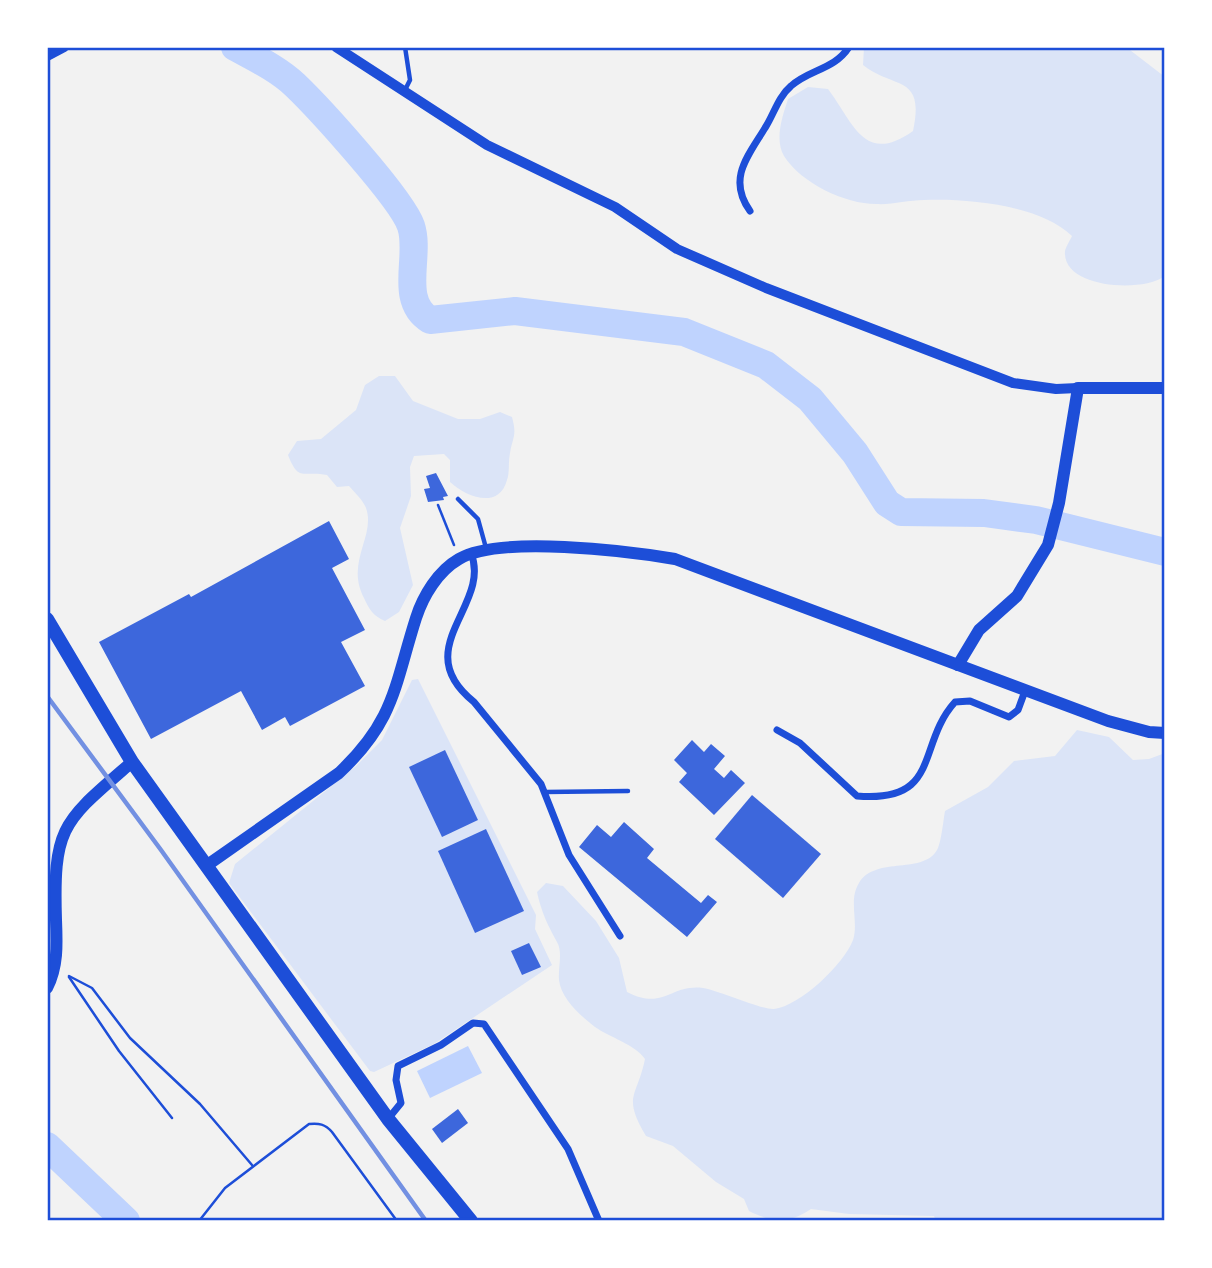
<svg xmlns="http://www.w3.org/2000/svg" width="1212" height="1268" font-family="Manrope,sans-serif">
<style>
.green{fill:#dbe4f7}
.water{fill:#bfd3fe}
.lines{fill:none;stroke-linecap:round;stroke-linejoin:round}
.river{stroke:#bfd3fe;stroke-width:28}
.building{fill:#3d67dc}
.path{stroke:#1d4ed8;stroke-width:2.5}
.service{stroke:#1d4ed8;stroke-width:4.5}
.minor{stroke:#1d4ed8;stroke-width:7}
.tertiary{stroke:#1d4ed8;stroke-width:10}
.secondary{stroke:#1d4ed8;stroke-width:12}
.primary{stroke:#1d4ed8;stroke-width:14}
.rail{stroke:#7290e2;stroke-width:4.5}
.neatline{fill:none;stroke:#1d4ed8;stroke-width:2.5}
</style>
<rect width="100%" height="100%" fill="#f2f2f2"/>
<g class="green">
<path d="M864 47H1126L1165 77 1163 277C1143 292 1062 289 1065 251 1066 247 1070 240 1072 236 1041 205 966 198 924 200 908 200 892 205 876 204 845 204 801 183 784 156 774 139 783 115 788 99L808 87 828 89C853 122 864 166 913 131 925 74 895 90 863 65Z"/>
<path d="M379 376H395L413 401 458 419H480L500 412 512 417C517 436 513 436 510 453 508 462 510 472 507 480 499 510 466 497 450 482V460L444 454 414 456 410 467 411 496 400 528 413 585 399 612 385 621C373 616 369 609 364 598 345 562 376 536 366 508 363 500 354 492 349 486L337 487 327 475C303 470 299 483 288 455L297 441 321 439 356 410 365 385Z"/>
<path d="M418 679 536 915 535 929 552 965 434 1044 374 1072 370 1071 229 883 235 864 355 767 382 740 412 680Z"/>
<path d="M1077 730 1109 737 1133 760 1149 759 1165 753V1221H936L934 1216 849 1214 811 1209C788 1224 773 1223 749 1211L744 1199 716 1182 673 1146 646 1136C622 1095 637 1098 645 1059 636 1045 609 1037 595 1027 581 1016 561 999 559 980 558 968 563 952 557 942 548 926 541 911 537 892L546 883 563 886 596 921 619 958 627 992C664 1011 670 984 703 988 720 991 762 1010 774 1009 800 1006 844 964 853 940 859 922 848 900 859 883 876 855 925 876 938 848 942 837 943 822 945 811L988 787 1014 761 1055 756Z"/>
</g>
<path class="water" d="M468 1046 482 1073 430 1098 417 1071Z"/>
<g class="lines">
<g class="river">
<path d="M235 47C255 58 278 69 295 85 318 107 402 199 411 226 421 256 398 300 430 320L515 311 684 332 766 365 810 399 855 453 887 503 901 512 984 513 1036 520 1165 552"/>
<path d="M47 1146 126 1221"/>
</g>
</g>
<g class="building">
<path d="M436 473 448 496 443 497 444 500 428 502 424 489 430 488 426 476Z"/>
<path d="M329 521 349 559 332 568 365 630 341 642 365 686 290 726 285 717 262 730 241 691 151 739 99 642 189 594 191 597Z"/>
<path d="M692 740 704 752 711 744 725 756 714 769 724 778 731 770 745 783 714 815 679 782 687 773 674 760Z"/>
<path d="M445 750 478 820 442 837 409 767Z"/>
<path d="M752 795 821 854 783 898 715 839Z"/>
<path d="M624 822 654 849 647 858 701 903 708 895 717 902 687 937 579 847 597 825 611 837Z"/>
<path d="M486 829 524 911 475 933 438 851Z"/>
<path d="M529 943 541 967 522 975 511 951Z"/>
<path d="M458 1109 468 1123 442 1143 432 1129Z"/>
</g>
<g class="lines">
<g class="path">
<path d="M438 505 454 545"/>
<path d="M69 976 92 988 130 1038 200 1104 252 1165"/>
<path d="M69 977 119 1051 172 1118"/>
<path d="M199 1221 225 1188 309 1124C319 1123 325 1124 332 1132L397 1221"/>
</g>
<g class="service">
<path d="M405 47 410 80 405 90"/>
<path d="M458 499 478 519 486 548"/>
<path d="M545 792 628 791"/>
</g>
<g class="minor">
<path d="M750 211C727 179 748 156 765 128 774 114 778 97 791 86 810 69 834 70 849 47"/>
<path d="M471 553C492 606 407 648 474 702L541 784 569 855 620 936"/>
<path d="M777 730 800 743 857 796C942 803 916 745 955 702L970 701 1009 717 1018 710 1025 691"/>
<path d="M388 1119 401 1103 396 1080 398 1066 441 1045 473 1023 484 1024 568 1149 599 1221"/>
</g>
<g class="tertiary">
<path d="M336 47 487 145 615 207 677 249 766 288 1013 383 1056 389 1078 388"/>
<path d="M47 56 64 47"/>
</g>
<g class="secondary">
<path d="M958 665 979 630 1017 596 1048 545 1059 503 1078 388H1165"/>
<path d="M206 866 339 773C395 720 394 687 416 618 423 596 438 571 459 559 499 535 628 551 675 559L1108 721 1149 732 1165 733"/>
<path d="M47 988C58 967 57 944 56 920 53 825 63 822 132 762"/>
</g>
<path class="primary" d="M47 619 132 762 388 1119 471 1221"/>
<path class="rail" d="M47 696 161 850 426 1221"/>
</g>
<rect width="1212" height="1268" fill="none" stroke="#ffffff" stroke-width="98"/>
<rect x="49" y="49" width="1114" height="1170" class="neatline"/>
</svg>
